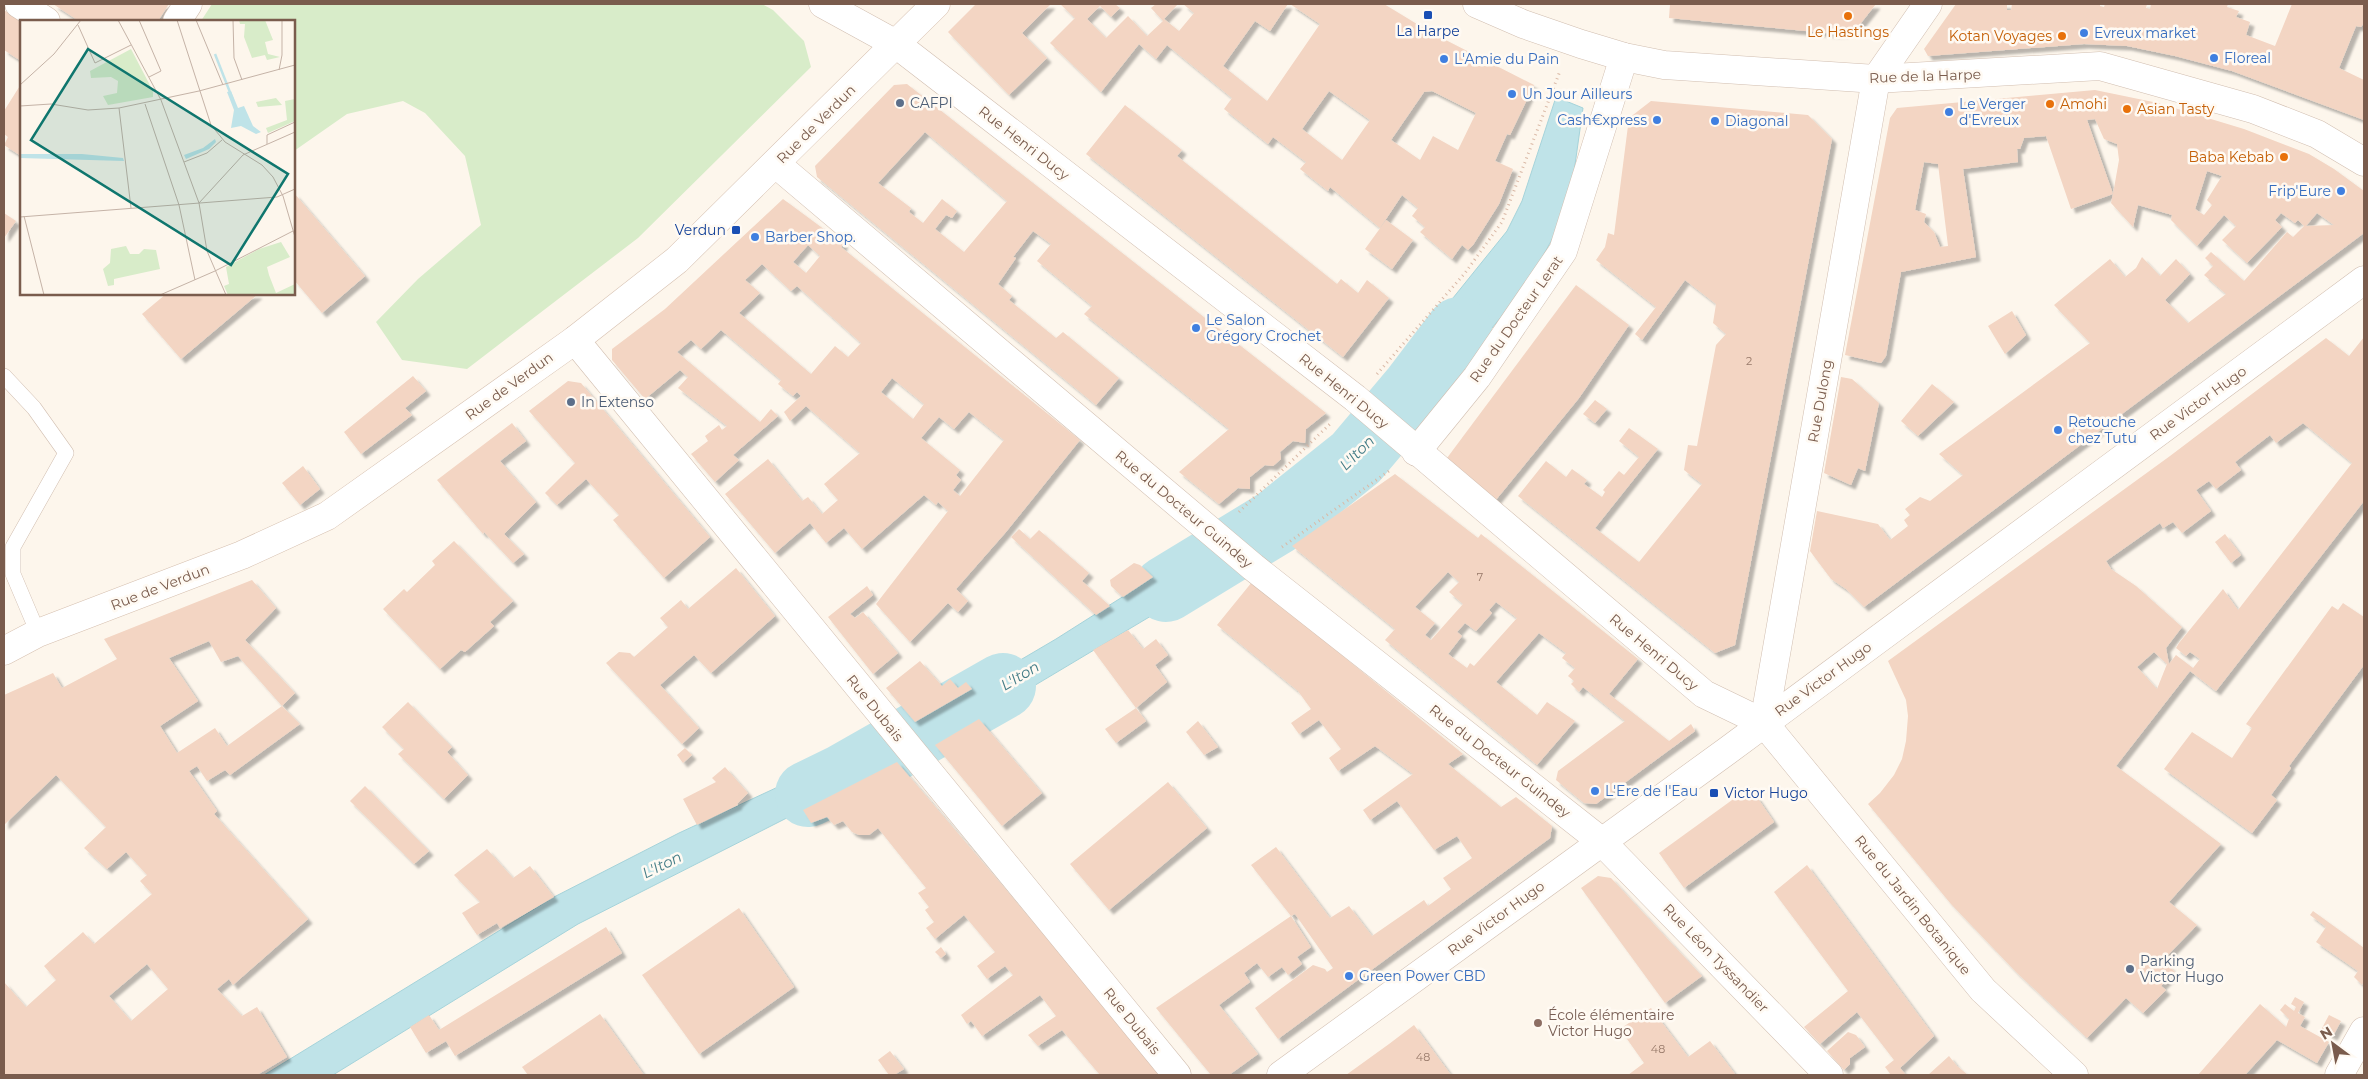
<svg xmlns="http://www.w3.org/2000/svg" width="2368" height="1079" font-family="Montserrat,sans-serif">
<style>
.green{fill:#d8ecc9}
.water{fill:#bfe3e8;stroke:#a5d3da}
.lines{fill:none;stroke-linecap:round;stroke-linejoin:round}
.river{stroke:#bfe3e8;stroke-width:66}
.building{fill:#f3d5c3;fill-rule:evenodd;filter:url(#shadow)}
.service-casing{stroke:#d1beb0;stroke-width:16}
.minor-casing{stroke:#d1beb0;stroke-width:29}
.secondary-casing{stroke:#d6c0b0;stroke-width:29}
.path{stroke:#d9b8a5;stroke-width:3;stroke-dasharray:1 4;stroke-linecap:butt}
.service{stroke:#fff;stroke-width:15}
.minor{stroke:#fff;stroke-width:28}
.secondary{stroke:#fff;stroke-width:28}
.transit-dot{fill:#1a4fb4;stroke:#fffaf3;stroke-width:2}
.food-dot{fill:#e8710a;stroke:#fffaf3;stroke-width:2}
.shop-dot{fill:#3f7fe0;stroke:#fffaf3;stroke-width:2}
.service-dot{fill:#5c6f8a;stroke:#fffaf3;stroke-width:2}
.education-dot{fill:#8d6e63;stroke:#fffaf3;stroke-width:2}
.labels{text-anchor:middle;stroke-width:5;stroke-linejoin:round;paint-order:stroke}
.number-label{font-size:11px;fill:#987a6a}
.transit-label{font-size:14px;fill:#164399;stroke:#fffaf3}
.food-label{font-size:14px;fill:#c56008;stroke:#fffaf3;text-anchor:end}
.shop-label{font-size:14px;fill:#366cbe;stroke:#fffaf3;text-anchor:start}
.street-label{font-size:14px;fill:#7a5c4d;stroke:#fffaf3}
.service-label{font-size:14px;fill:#4e5e75;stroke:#fffaf3;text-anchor:start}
.education-label{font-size:14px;fill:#785e54;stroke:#fffaf3;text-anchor:start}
.water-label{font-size:15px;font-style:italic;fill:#437c86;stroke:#fffaf3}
.inset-river{fill:none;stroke:#bfe3e8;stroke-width:2.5}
.inset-road{fill:none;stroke:#c5b3a7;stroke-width:1}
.view{fill:#0f766e;fill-opacity:0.15;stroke:#0f766e;stroke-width:2.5}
.inset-edge{fill:none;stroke:#7a5c4d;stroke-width:2.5}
</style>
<defs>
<filter id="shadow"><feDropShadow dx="4.5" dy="4.5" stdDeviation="1" flood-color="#0004"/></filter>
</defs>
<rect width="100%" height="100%" fill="#fdf6ec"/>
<path class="green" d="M212 4H762L773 10 804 41 811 67 638 238 467 369 402 360 376 322 418 279 481 225 465 156 425 113 403 101 347 114 294 151V21H201Z"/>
<g class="water">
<path d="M1556 97 1583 108 1571 193 1556 232 1538 265 1519 295 1419 417 1382 386 1507 231 1522 201Z"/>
<path d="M1346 430 1385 460 1268 544 1241 523 1277 492 1275 489Z"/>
<path d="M1208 546 1233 567 935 745 915 722 1056 639 1165 570Z"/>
<path d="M879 740 897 762 578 924 333 1075H264L554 897 679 833Z"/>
</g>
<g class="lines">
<g class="river">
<path d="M1166 589 1276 522 1356 458 1415 388 1459 330"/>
<path d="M808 794 843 777 1003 686"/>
</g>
</g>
<g class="building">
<path d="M53 4H169L158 21H79Z"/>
<path d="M976 4H1051L1022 33 1047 58 1009 95 948 32Z"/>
<path d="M1060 4H1115L1120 8 1111 17 1100 6 1087 19 1106 38 1128 16 1147 36 1163 21 1151 8 1156 4H1178L1164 19 1179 31 1194 13 1183 4H1288L1270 31 1255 21 1223 66 1267 101 1320 24 1290 4H1384L1430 32 1534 85 1510 135 1507 134 1495 161 1513 169 1499 204 1473 245 1468 250 1462 245 1452 259 1420 232 1425 227 1412 216 1418 208 1402 195 1380 228 1330 187 1328 191 1300 169 1306 162 1273 137 1268 144 1224 109 1232 98 1167 45 1156 59 1139 44 1101 92 1050 43 1075 18ZM1329 91 1370 120 1342 160 1302 129ZM1432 91 1476 113 1458 150 1433 136 1420 160 1391 140 1424 92Z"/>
<path d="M1670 4H1876L1857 28 1845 33 1837 34 1669 18Z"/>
<path d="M1956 4H2007V10H2011L2012 4H2100V6L2104 7 2105 4H2147L2146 8 2150 9 2151 4H2228L2227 7 2239 11 2236 17 2250 22 2246 35 2275 46 2292 4H2364V23L2361 27 2356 26 2339 68 2364 80V120L2232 71 2175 56 2127 46 2084 44 1928 56 1924 49Z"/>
<path d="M4 10 21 22V61L4 50Z"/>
<path d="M21 84V156L4 145 8 137 4 134V111Z"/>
<path d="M907 84 1326 413 1306 429 1305 443 1293 441 1280 452 1281 459 1273 466 1265 465 1250 477V489L1238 488 1219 504 1179 472 1229 429 1084 314 1092 306 1037 261 1051 244 1033 231 1013 257 1016 258 998 284 1012 296 1009 300 1056 338 1063 332 1119 378 1096 405 817 177 815 166 894 85ZM925 132 1007 201 964 252 935 229 946 215 952 218 957 211 942 199 923 223 909 212 911 208 878 183Z"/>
<path d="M2095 90 2158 103 2244 129 2309 154 2334 169 2364 191V233L1864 607 1846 589 1831 579 1810 551 1817 511 1878 524 1890 540 1908 526 1904 520 1910 515 1905 509 1920 497 1930 501 1963 475 1939 454 2090 343 2054 305 2110 259 2125 277 2136 268 2142 257 2160 276 2176 259 2190 274 2165 300 2188 323 2226 294 2204 275 2213 266 2205 258 2211 252 2244 281 2287 232 2293 237 2304 226 2298 220 2295 223 2281 213 2275 220 2282 227 2247 263 2222 240 2236 226 2224 215 2197 246 2171 220 2172 215 2138 205 2133 227 2111 203 2113 194 2119 160 2117 144 2104 139 2095 119 2087 120 2113 194 2071 209 2046 136 2024 138 2020 149H2017L2018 162 1963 169 1976 257 1901 272 1886 356 1881 363 1845 355 1890 118 1897 108ZM1924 162 1938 164 1948 246 1940 247 1934 232 1924 222 1926 214 1915 210ZM2207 171 2222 176 2207 200 2212 205 2204 215 2195 209ZM2317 213 2334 225 2306 226Z"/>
<path d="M1651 101 1808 115 1832 139 1735 645 1715 653 1518 496 1546 461 1566 477 1572 469 1587 480 1584 484 1602 497 1605 492 1603 490 1619 471 1624 475 1639 457 1619 441 1629 428 1658 449 1595 528 1639 562 1702 484 1684 470 1688 445 1697 446 1716 345 1726 334 1713 323 1716 304 1685 280 1642 340 1635 334 1656 307 1596 260 1605 247 1608 233 1614 235 1629 118Z"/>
<path d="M1125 105 1182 150 1177 156 1337 284 1341 279 1358 293 1367 280 1389 298 1343 357 1086 154Z"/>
<path d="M294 193 365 276 322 313 294 280Z"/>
<path d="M783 199 844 244 841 247 1080 440 1006 532 956 589 968 601 958 612 948 603 910 642 876 604 948 511 938 502 936 505 924 495 862 549 844 528 826 543 810 523 775 553 725 494 768 459 802 501 808 497 822 514 838 500 824 484 860 453 806 406 790 421 784 412 801 396 797 392 793 396 778 384 781 380 721 330 701 349 691 340 677 352 760 422 771 409 778 416 733 455 739 460 715 482 691 454 708 441 705 436 719 425 722 430 727 426 678 388 688 377 680 370 645 399 612 360V349L665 309ZM808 245 820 256 806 273 793 262ZM762 264 791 291 797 286 861 343 848 357 835 346 811 374 739 313 760 293 745 280ZM892 378 924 404 913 419 881 392ZM969 412 1004 440 960 496 953 490 961 480 956 475 960 470 921 438 939 417 954 429Z"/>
<path d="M4 213 16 221 4 238Z"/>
<path d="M1386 220 1413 240 1392 269 1365 249Z"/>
<path d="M1576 285 1629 325 1579 398 1495 501 1447 458Z"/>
<path d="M166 294H258L181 359 142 314Z"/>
<path d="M2012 311 2026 335 2005 354 1988 326Z"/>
<path d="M2364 337V501L2216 691 2190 671 2116 766 2221 844 2169 902 2197 925 2163 960 2175 972 2161 986 2166 990 2143 1013 2126 998 2087 1038 2016 972 1951 904 1868 804 1880 793 1894 775 1902 759 1906 741 1908 716 1906 700 1888 661 2170 456 2326 338 2349 356ZM2303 423 2352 463 2238 610 2223 589 2179 643 2176 648 2186 656 2190 652 2200 659 2193 668 2176 655 2169 664 2166 648 2182 627 2136 586 2111 569 2106 561 2160 523 2163 528 2173 522 2182 533 2211 511 2196 490 2209 481 2216 489 2241 470 2235 462 2270 435 2276 443ZM2154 652 2167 664 2157 689 2137 667Z"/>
<path d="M413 376 426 391 405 408 412 415 361 454 344 432Z"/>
<path d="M1841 377 1852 379 1879 403 1865 471 1858 468 1851 485 1824 473Z"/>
<path d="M568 381 581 383 710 537 664 578 613 520 619 515 586 479 557 505 545 493 575 463 529 411Z"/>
<path d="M1932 384 1954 402 1918 436 1901 421Z"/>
<path d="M1595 400 1607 409 1595 423 1583 414Z"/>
<path d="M512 423 526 441 500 461 536 502 504 534 524 554 513 563 484 532 483 534 437 480Z"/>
<path d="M303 466 320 489 300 505 282 483Z"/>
<path d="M1395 474 1478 538 1481 534 1638 659 1609 694 1669 741 1691 724 1695 731 1596 804 1584 803 1556 780 1558 771 1625 721 1583 687 1579 692 1571 684 1574 681 1568 676 1575 668 1562 658 1566 653 1539 633 1496 682 1537 715 1547 702 1575 721 1537 765 1385 640 1395 629 1292 546ZM1448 572 1459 582 1449 592 1463 604 1431 640 1425 635 1435 623 1415 607ZM1496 602 1517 618 1474 666 1470 663 1467 668 1448 654 1462 636 1457 632 1465 623 1476 631 1492 613 1489 610Z"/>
<path d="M1019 529 1030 539 1039 530 1089 573 1082 581 1110 606 1096 615 1011 537Z"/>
<path d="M2225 534 2241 555 2231 563 2215 542Z"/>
<path d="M454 541 513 601 490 622 494 626 465 652 461 650 440 669 383 609 404 589 407 592 435 565 432 561Z"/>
<path d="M1134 563 1140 565 1153 577 1123 597 1111 586 1110 580Z"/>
<path d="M736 568 775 616 711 673 694 655 660 685 699 728 682 744 606 663 619 652 630 653 634 657 668 627 660 618 681 600 688 609Z"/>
<path d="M252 580 276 608 245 640 295 693 282 706 238 656 221 662 209 641 169 658 198 701 160 726 177 753 215 728 227 746 282 706 300 724 230 775 225 770 207 781 197 766 189 771 217 811 214 814 308 919 233 985 229 979 217 989 242 1016 257 1007 287 1057 257 1075H4V982L26 1007 56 980 44 966 83 932 94 944 152 894 140 881 147 875 126 852 107 869 84 848 106 827 56 775 4 825V695L53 673 62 688 117 659 104 639ZM147 964 168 989 131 1021 109 996Z"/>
<path d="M1252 582 1463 754 1448 764 1501 807 1516 797 1552 826 1550 838 1278 1039 1255 1008 1313 965 1325 969 1327 972 1333 968 1295 914 1291 916 1251 865 1276 847 1330 918 1349 906 1372 936 1424 900 1428 906 1451 889 1443 878 1472 858 1457 836 1434 850 1397 801 1370 820 1363 810 1413 774 1375 746 1338 771 1329 758 1341 749 1319 720 1299 734 1291 723 1311 709 1298 691 1217 625Z"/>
<path d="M867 586 873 595 850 614 855 618 863 612 898 653 873 674 828 617Z"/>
<path d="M2343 603 2364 617V665L2289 766 2291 768 2271 795 2277 800 2252 833 2164 769 2192 732 2232 758 2252 728 2246 724 2332 606 2338 610Z"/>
<path d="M1128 630 1143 649 1156 639 1168 655 1155 665 1167 682 1136 708 1093 650Z"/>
<path d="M920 661 942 686 950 679 958 688 966 682 972 689 915 722 886 688Z"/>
<path d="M408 702 452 747 447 752 468 775 444 799 398 754 404 749 382 727Z"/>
<path d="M1136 708 1146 721 1116 743 1105 729Z"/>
<path d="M979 719 1042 793 1002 826 935 745Z"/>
<path d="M1198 721 1218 747 1204 755 1186 732Z"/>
<path d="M685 748 692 755 683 763 677 755Z"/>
<path d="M897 762 992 873 1161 1075H1100L1062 1030 1038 1046 1028 1035 1056 1016 1040 995 982 1036 971 1021 967 1024 961 1015 1013 975 1005 966 987 979 977 966 995 952 964 915 935 939 926 928 934 922 925 910 929 907 918 893 926 888 878 828 869 835H859L852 832 843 821 834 825 827 817 811 823 803 810Z"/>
<path d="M725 767 748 793 737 804 738 805 697 825 683 799 716 782 712 778Z"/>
<path d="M1168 782 1207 828 1109 910 1070 864Z"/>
<path d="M365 786 429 851 414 864 350 801Z"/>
<path d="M1750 787 1774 822 1684 888 1659 853Z"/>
<path d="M487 849 513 878 530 866 554 897 500 928 497 923 477 935 462 913 480 902 454 875Z"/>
<path d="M1807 865 1934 1036 1900 1068 1906 1075H1891L1885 1067 1894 1060 1857 1012 1820 1044 1804 1027 1848 991 1774 892Z"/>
<path d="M1598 876 1611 878 1702 976 1665 1003 1581 888Z"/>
<path d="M739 908 794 987 699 1054 642 975Z"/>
<path d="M2313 911 2364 948V980L2362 985 2354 977 2358 971 2316 942 2326 927 2310 915Z"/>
<path d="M1291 916 1311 947 1297 957 1302 964 1288 975 1282 967 1268 977 1257 963 1244 973 1250 982 1219 1005 1258 1054 1229 1075H1211L1156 1008Z"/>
<path d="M606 927 622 953 455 1056 446 1041 426 1053 410 1027 429 1015 439 1030Z"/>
<path d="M941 947 946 954 941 958 935 952Z"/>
<path d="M2295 997 2304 1002 2298 1013 2305 1017 2300 1026 2329 1042 2317 1063 2277 1040 2245 1075H2198L2260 1004 2286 1027 2289 1019 2280 1010 2285 1004 2294 1011 2296 1007 2291 1004Z"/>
<path d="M1651 1008 1688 1057 1710 1041 1735 1074 1628 1075 1644 1063 1620 1029Z"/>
<path d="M600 1014 644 1075H528L522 1067Z"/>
<path d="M2329 1015 2341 1021 2333 1036 2321 1030Z"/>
<path d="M1414 1025 1451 1075H1346L1389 1044Z"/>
<path d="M1848 1032 1856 1035 1865 1047 1850 1058V1064L1844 1070 1827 1051Z"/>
<path d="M890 1051 904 1069 894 1075H889L878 1060Z"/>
<path d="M1949 1056 1957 1066 1968 1075H1928Z"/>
</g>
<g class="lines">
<g class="service-casing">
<path id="service" d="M4 376 34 408 66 453 13 547V574L38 633"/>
</g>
<g class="minor-casing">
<g id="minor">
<path d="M19 4 46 21"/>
<path d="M823 4 896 44 1355 398 1704 694 1764 723 1983 990 2074 1075"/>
<path d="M1477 4 1523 24 1581 44 1624 57 1664 65 1876 79 2100 66 2253 109 2317 134 2364 162"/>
<path d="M177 21 188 4"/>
<path d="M776 164 1253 567 1601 841 1829 1075"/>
<path d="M575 340 1177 1075"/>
<path d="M1416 452 1477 377 1563 251 1624 57"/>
<path d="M1764 723 1876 79 1928 4"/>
<path d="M1281 1075 1727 751 2364 280"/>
<path d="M2339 1075 2364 1031"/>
</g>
</g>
<g class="secondary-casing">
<path id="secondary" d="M4 651 38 633 242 555 327 516 575 340 677 260 936 4"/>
</g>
<g class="path">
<path d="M1377 374 1465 273 1502 222 1560 71"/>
<path d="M1239 512 1332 422"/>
<path d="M1282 547 1389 471"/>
</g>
<use href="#service" class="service"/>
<use href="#minor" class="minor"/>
<use href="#secondary" class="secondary"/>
</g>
<g class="transit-dot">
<rect x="1423" y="10" width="10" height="10" rx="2.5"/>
<rect x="731" y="225" width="10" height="10" rx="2.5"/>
<rect x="1709" y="788" width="10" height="10" rx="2.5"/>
</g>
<g class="food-dot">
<circle cx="1848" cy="16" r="5"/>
<circle cx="2062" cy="36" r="5"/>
<circle cx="2050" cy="104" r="5"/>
<circle cx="2127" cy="109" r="5"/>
<circle cx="2284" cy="157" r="5"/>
</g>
<g class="shop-dot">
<circle cx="2084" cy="33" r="5"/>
<circle cx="2214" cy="58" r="5"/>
<circle cx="1444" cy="59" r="5"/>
<circle cx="1512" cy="94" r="5"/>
<circle cx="1949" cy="112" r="5"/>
<circle cx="1657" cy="120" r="5"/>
<circle cx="1715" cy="121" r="5"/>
<circle cx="2341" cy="191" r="5"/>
<circle cx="755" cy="237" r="5"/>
<circle cx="1196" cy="328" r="5"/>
<circle cx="2058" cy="430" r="5"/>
<circle cx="1595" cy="791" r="5"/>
<circle cx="1349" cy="976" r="5"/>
</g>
<g class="service-dot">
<circle cx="900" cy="103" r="5"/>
<circle cx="571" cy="402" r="5"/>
<circle cx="2130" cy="969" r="5"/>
</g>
<circle class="education-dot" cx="1538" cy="1023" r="5"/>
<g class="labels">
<g class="number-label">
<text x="1749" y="365">2</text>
<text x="1480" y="581">7</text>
<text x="1658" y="1053">48</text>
<text x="1423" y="1061">48</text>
</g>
<g class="transit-label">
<text x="1428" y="36">La Harpe</text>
<text x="726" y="235" text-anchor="end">Verdun</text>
<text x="1724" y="798" text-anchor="start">Victor Hugo</text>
</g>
<g class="food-label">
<text x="1848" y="37" text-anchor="middle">Le Hastings</text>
<text x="2052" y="41">Kotan Voyages</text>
<text x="2060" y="109" text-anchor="start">Amohi</text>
<text x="2137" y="114" text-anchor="start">Asian Tasty</text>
<text x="2274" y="162">Baba Kebab</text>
</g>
<g class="shop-label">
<text x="2094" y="38">Evreux market</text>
<text x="2224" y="63">Floreal</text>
<text x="1454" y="64">L'Amie du Pain</text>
<text x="1522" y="99">Un Jour Ailleurs</text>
<text x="1959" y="109">Le Verger<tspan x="1959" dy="16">d'Evreux</tspan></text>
<text x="1647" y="125" text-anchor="end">Cash€xpress</text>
<text x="1725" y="126">Diagonal</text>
<text x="2331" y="196" text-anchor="end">Frip'Eure</text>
<text x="765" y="242">Barber Shop.</text>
<text x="1206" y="325">Le Salon<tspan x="1206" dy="16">Grégory Crochet</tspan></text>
<text x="2068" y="427">Retouche<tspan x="2068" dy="16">chez Tutu</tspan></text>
<text x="1605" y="796">L'Ere de l'Eau</text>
<text x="1359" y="981">Green Power CBD</text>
</g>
<g class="street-label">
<text transform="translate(1925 76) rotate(-2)" y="5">Rue de la Harpe</text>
<text transform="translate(816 124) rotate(-45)" y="5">Rue de Verdun</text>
<text transform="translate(1024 143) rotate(38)" y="5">Rue Henri Ducy</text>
<text transform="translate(1516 319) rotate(-55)" y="5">Rue du Docteur Lerat</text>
<text transform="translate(509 386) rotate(-36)" y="5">Rue de Verdun</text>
<text transform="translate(1344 391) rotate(39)" y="5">Rue Henri Ducy</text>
<text transform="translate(1820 401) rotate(-80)" y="5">Rue Dulong</text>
<text transform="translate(2198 403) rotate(-36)" y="5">Rue Victor Hugo</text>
<text transform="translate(1184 509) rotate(40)" y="5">Rue du Docteur Guindey</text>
<text transform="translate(160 587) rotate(-21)" y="5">Rue de Verdun</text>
<text transform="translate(1654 652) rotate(40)" y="5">Rue Henri Ducy</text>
<text transform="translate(1823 679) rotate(-36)" y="5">Rue Victor Hugo</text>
<text transform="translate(875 708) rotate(51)" y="5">Rue Dubais</text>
<text transform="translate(1500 761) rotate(38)" y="5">Rue du Docteur Guindey</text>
<text transform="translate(1913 905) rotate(51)" y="5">Rue du Jardin Botanique</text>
<text transform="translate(1496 918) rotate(-36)" y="5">Rue Victor Hugo</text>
<text transform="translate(1716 958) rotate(46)" y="5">Rue Léon Tyssandier</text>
<text transform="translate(1132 1021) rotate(51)" y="5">Rue Dubais</text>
</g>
<g class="service-label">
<text x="910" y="108">CAFPI</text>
<text x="581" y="407">In Extenso</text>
<text x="2140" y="966">Parking<tspan x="2140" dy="16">Victor Hugo</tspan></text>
</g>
<g class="education-label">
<text x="1548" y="1020">École élémentaire<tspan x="1548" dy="16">Victor Hugo</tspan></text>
</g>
<g class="water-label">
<text transform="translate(1357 453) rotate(-45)" y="5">L'Iton</text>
<text transform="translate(1020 676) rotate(-31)" y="5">L'Iton</text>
<text transform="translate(662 865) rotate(-26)" y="5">L'Iton</text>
</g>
</g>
<g transform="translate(20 20)">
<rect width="275" height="275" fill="#fdf6ec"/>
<path d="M219 0H245L253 20 245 22 248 34 260 37 247 40 245 35 232 38 224 17 225 4H220ZM111 29 133 71V77L88 85 83 76 97 73 98 61 91 57 71 58 70 51ZM256 78 262 85 238 87 236 82ZM275 79V101L248 113 246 108 267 100 265 81ZM261 222 270 237 247 247 249 255 256 273 275 264V275H208L204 266 209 264 206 247 239 229ZM106 226 110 234H119L124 229 136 230 140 249 94 259V265L88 266 83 249 90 243 91 229Z" fill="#d8ecc9"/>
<path d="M211 71 218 88 224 86 233 106 241 112 236 114 221 106 211 108 214 90 207 72ZM195 119 196 122 189 129 166 139 164 135 183 128ZM0 134H62L103 138 104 141 0 138Z" fill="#bfe3e8"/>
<path class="inset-river" d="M195 34 213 80"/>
<path class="inset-road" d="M98 0 141 80 179 183 187 231 206 275M119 0 141 51 129 57M157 0 191 105 205 122 242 145 253 157 263 176 275 217M176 0 203 65M213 0 214 38 222 60M58 5 75 43 111 25M262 35V0M259 50 262 35M0 65 34 34 61 0M179 71 275 45M125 84 159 185 175 260M0 86 31 84 68 90 99 88 179 71M99 88 111 188M247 124V115L275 102M164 142 187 133 202 120M179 183 223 135 275 112M4 196 24 275M0 197 257 177 275 169M140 275 195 251 273 211"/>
<path class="view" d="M68 29 268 154 211 245 11 120Z"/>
<rect width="275" height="275" class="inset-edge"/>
</g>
<rect width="2368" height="1079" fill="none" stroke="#7a5c4d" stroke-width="10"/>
<g transform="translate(2333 1044) rotate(328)" stroke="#fffaf3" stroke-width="4" paint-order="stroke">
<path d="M0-4L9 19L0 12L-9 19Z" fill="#7a5c4d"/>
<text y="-8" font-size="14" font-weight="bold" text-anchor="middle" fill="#7a5c4d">N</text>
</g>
</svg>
